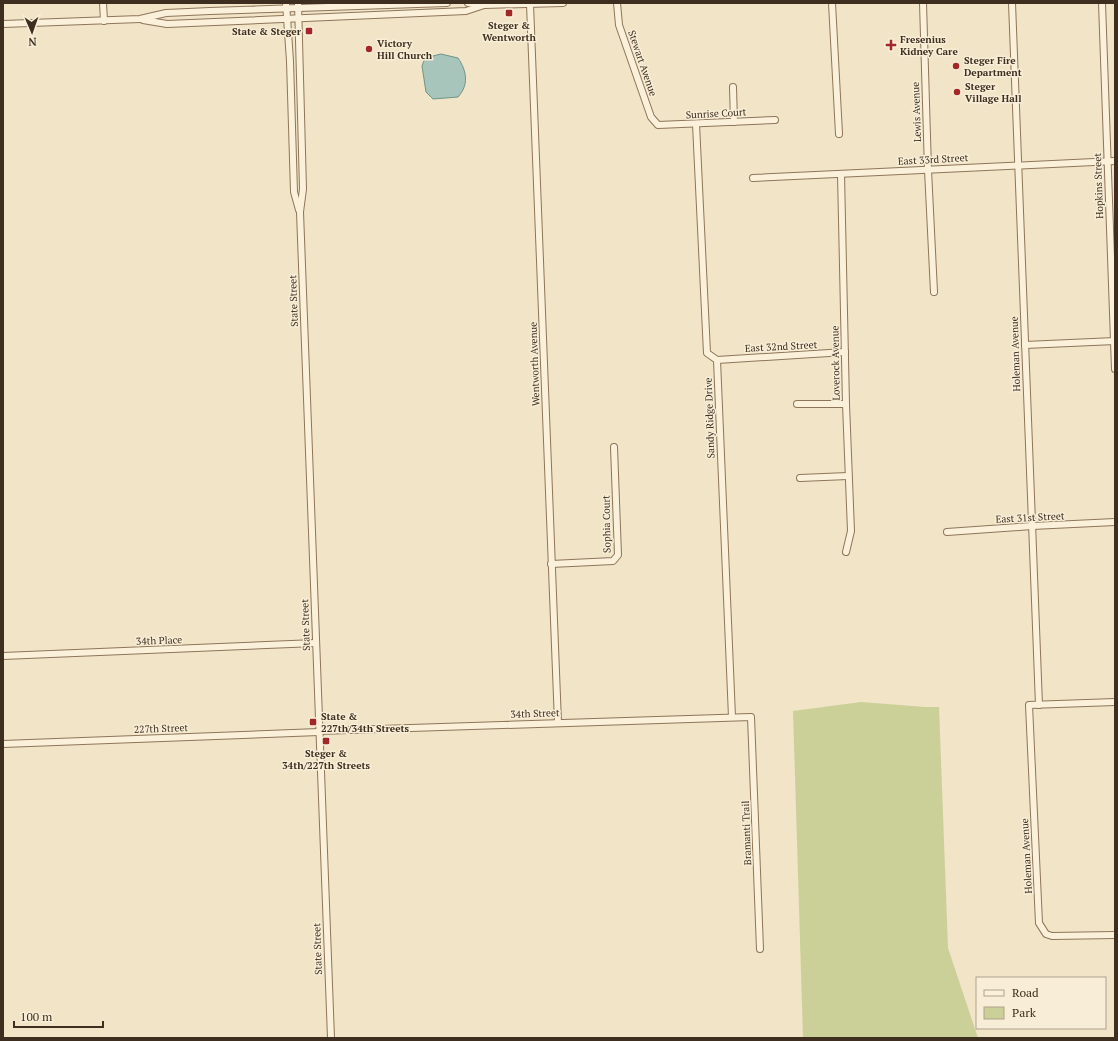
<svg xmlns="http://www.w3.org/2000/svg" width="1118" height="1041" font-family="'PT Serif',serif">
<style>
.green{fill:#cbd099}
.water{fill:#a8c5bc;stroke:#6e948a}
.lines{fill:none;stroke-linecap:round;stroke-linejoin:round}
.minor-casing{stroke:#8e755a;stroke-width:8}
.minor{stroke:#fbf1db;stroke-width:6}
.poi-dot{fill:#a12729;stroke:#f8eed7;stroke-width:1.5}
.labels{text-anchor:middle;stroke-width:3;stroke-linejoin:round;paint-order:stroke}
.poi-label{font-size:10px;font-weight:bold;fill:#3e2e1f;stroke:#f8eed7;text-anchor:start}
.street-label{font-size:10px;fill:#3e2e1f;stroke:#f8eed7}
</style>
<rect width="100%" height="100%" fill="#f1e4c7"/>
<path class="green" d="M861 702 925 707H939L948 948 978 1038H803L793 711Z"/>
<path class="water" d="M441 54 458 58C467 71 469 85 458 97L433 99 426 92 422 66 425 58Z"/>
<g class="lines">
<g class="minor-casing">
<g id="minor">
<path d="M103 3 104 21"/>
<path d="M286 3 290 61 294 192 299 210"/>
<path d="M298 3 303 189 300 212 331 1038"/>
<path d="M468 3 484 5 563 3"/>
<path d="M617 3 619 25 651 117 658 125 775 120"/>
<path d="M832 3 839 134"/>
<path d="M923 3 928 170 934 292"/>
<path d="M1012 3 1039 705"/>
<path d="M1102 3 1115 369"/>
<path d="M530 4 558 723"/>
<path d="M143 20 167 24 466 11 484 5"/>
<path d="M3 24 140 19 166 13 210 11 447 3"/>
<path d="M733 87 734 122"/>
<path d="M696 124 707 353 717 360 732 717"/>
<path d="M841 174 846 404 851 531 846 552"/>
<path d="M753 178 1115 161"/>
<path d="M1025 345 1115 341"/>
<path d="M717 360 845 352"/>
<path d="M797 404H846"/>
<path d="M800 478 848 476"/>
<path d="M947 532 1032 526 1115 522"/>
<path d="M551 564 613 561 618 555 614 447"/>
<path d="M3 656 316 643"/>
<path d="M1115 702 1029 705 1039 923 1046 934 1052 936 1115 935"/>
<path d="M319 731 751 717 760 949"/>
<path d="M3 744 319 732"/>
</g>
</g>
<use href="#minor" class="minor"/>
</g>
<g class="poi-dot">
<rect x="505" y="9" width="8" height="8" rx="2"/>
<rect x="305" y="27" width="8" height="8" rx="2"/>
<path d="M889 39h4v4h4v4h-4v4h-4v-4h-4v-4h4z"/>
<circle cx="369" cy="49" r="4"/>
<circle cx="956" cy="66" r="4"/>
<circle cx="957" cy="92" r="4"/>
<rect x="309" y="718" width="8" height="8" rx="2"/>
<rect x="322" y="737" width="8" height="8" rx="2"/>
</g>
<g class="labels">
<g class="poi-label">
<text x="509" y="29" text-anchor="middle">Steger &amp;<tspan x="509" dy="12">Wentworth</tspan></text>
<text x="301" y="35" text-anchor="end">State &amp; Steger</text>
<text x="900" y="43">Fresenius<tspan x="900" dy="12">Kidney Care</tspan></text>
<text x="377" y="47">Victory<tspan x="377" dy="12">Hill Church</tspan></text>
<text x="964" y="64">Steger Fire<tspan x="964" dy="12">Department</tspan></text>
<text x="965" y="90">Steger<tspan x="965" dy="12">Village Hall</tspan></text>
<text x="321" y="720">State &amp;<tspan x="321" dy="12">227th/34th Streets</tspan></text>
<text x="326" y="757" text-anchor="middle">Steger &amp;<tspan x="326" dy="12">34th/227th Streets</tspan></text>
</g>
<g class="street-label">
<text transform="translate(643 63) rotate(71)" y="4">Stewart Avenue</text>
<text transform="translate(916 112) rotate(-92)" y="4">Lewis Avenue</text>
<text transform="translate(716 113) rotate(-3)" y="4">Sunrise Court</text>
<text transform="translate(933 159) rotate(-3)" y="4">East 33rd Street</text>
<text transform="translate(1098 186) rotate(-92)" y="4">Hopkins Street</text>
<text transform="translate(293 301) rotate(-92)" y="4">State Street</text>
<text transform="translate(781 346) rotate(-3)" y="4">East 32nd Street</text>
<text transform="translate(1015 354) rotate(-92)" y="4">Holeman Avenue</text>
<text transform="translate(835 363) rotate(-91)" y="4">Loverock Avenue</text>
<text transform="translate(534 364) rotate(-92)" y="4">Wentworth Avenue</text>
<text transform="translate(709 418) rotate(-92)" y="4">Sandy Ridge Drive</text>
<text transform="translate(1030 517) rotate(-3)" y="4">East 31st Street</text>
<text transform="translate(606 524) rotate(-91)" y="4">Sophia Court</text>
<text transform="translate(305 625) rotate(-92)" y="4">State Street</text>
<text transform="translate(159 640) rotate(-2)" y="4">34th Place</text>
<text transform="translate(535 713) rotate(-2)" y="4">34th Street</text>
<text transform="translate(161 728) rotate(-2)" y="4">227th Street</text>
<text transform="translate(746 833) rotate(-92)" y="4">Bramanti Trail</text>
<text transform="translate(1026 856) rotate(-93)" y="4">Holeman Avenue</text>
<text transform="translate(317 949) rotate(-92)" y="4">State Street</text>
</g>
</g>
<rect width="1118" height="1041" fill="none" stroke="#3e2e1f" stroke-width="8"/>
<rect x="976" y="977" width="130" height="52" fill="#f8eed7" stroke="#aea18d"/>
<rect x="984" y="990" width="20" height="6" fill="#fbf1db" stroke="#aea18d"/>
<text x="1012" y="997" font-size="12" fill="#3e2e1f">Road</text>
<rect x="984" y="1007" width="20" height="12" fill="#cbd099" stroke="#aea18d"/>
<text x="1012" y="1017" font-size="12" fill="#3e2e1f">Park</text>
<g transform="translate(32 32) rotate(178)" stroke="#f8eed7" stroke-width="3" paint-order="stroke">
<path d="M0-3L7 15L0 10L-7 15Z" fill="#3e2e1f"/>
<text y="-6" font-size="11" font-weight="bold" text-anchor="middle" fill="#3e2e1f">N</text>
</g>
<path d="M14 1021v6h89v-6" fill="none" stroke="#3e2e1f" stroke-width="2"/>
<text x="20" y="1021" font-size="12" fill="#3e2e1f" stroke="#f8eed7" stroke-width="3" paint-order="stroke">100 m</text>
</svg>
